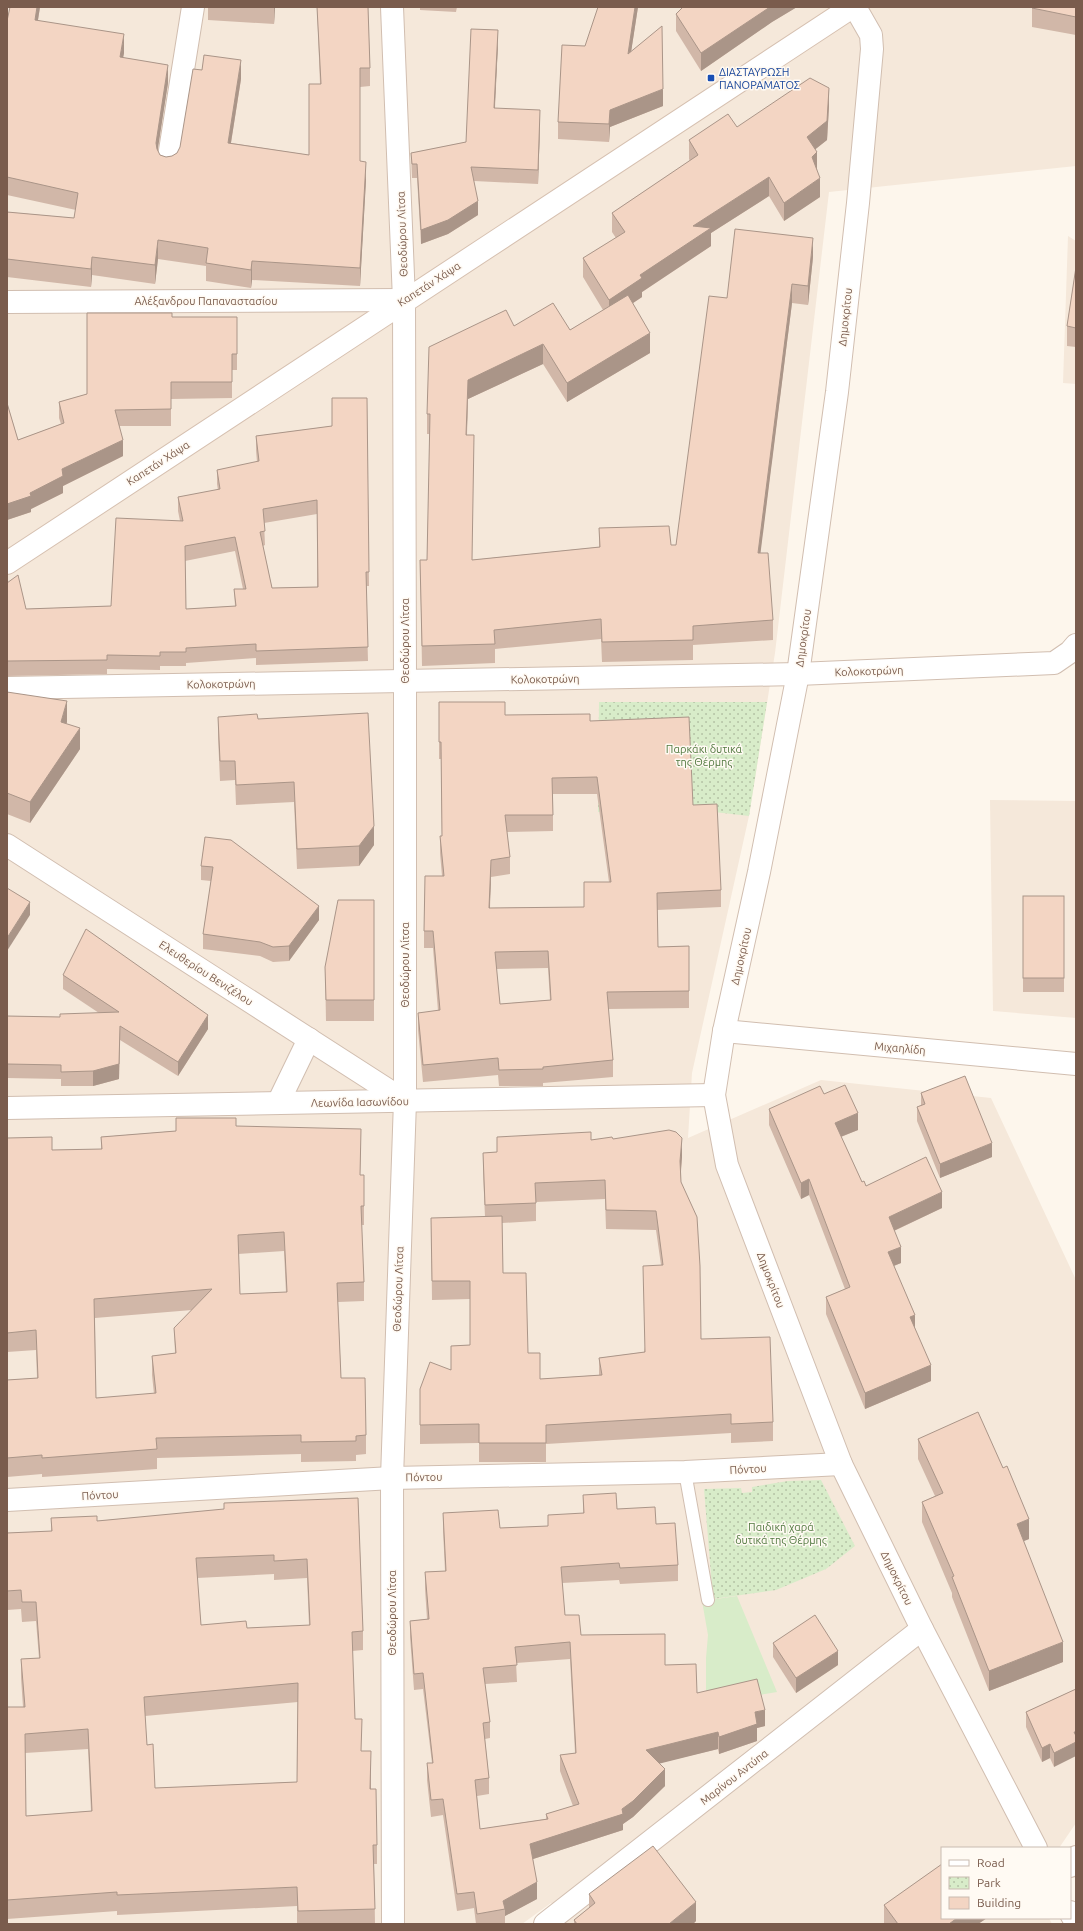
<svg xmlns="http://www.w3.org/2000/svg" width="1083" height="1931" font-family="Ubuntu,sans-serif">
<style>
.residential{fill:#f5e8da}
.park{fill:url(#park-dots)}
.pitch{fill:#d8ecc9}
.lines{fill:none;stroke-linecap:round;stroke-linejoin:round}
.lane-casing{stroke:#d1beb0;stroke-width:14}
.street-casing{stroke:#d1beb0;stroke-width:24}
.secondary-casing{stroke:#d6c0b0;stroke-width:24}
.lane{stroke:#fff;stroke-width:12}
.street{stroke:#fff;stroke-width:22}
.secondary{stroke:#fff;stroke-width:22}
.wall{fill:#d1b7a8;fill-rule:evenodd}
.shaded-wall{fill:#aa9588}
.building{fill:#f3d5c3;stroke:#aa9588;fill-rule:evenodd}
.transit-dot{fill:#1a4fb4;stroke:#fffaf3;stroke-width:1.5}
.labels{text-anchor:middle;stroke-width:3;stroke-linejoin:round;paint-order:stroke}
.transit-label{font-size:11px;fill:#164399;stroke:#fffaf3;text-anchor:start}
.street-label{font-size:11px;fill:#7a5c4d;stroke:#fffaf3}
.park-label{font-size:11px;fill:#537a41;stroke:#fffaf3}
</style>
<defs>
<pattern id="park-dots" width="8" height="8" patternUnits="userSpaceOnUse"><rect width="8" height="8" fill="#d8ecc9"/><path d="M2 2h.1M6 6h.1" fill="none" stroke="#b4c2a5" stroke-width="1.8" stroke-linecap="round"/></pattern>
</defs>
<rect width="100%" height="100%" fill="#fdf6ec"/>
<g class="residential">
<path d="M7 7H1076V166L829 192 775 653 749 816 692 1073 688 1138 821 1080 991 1098 1076 1280V1823L1059 1848H942V1918H1049L1052 1924H567L551 1903 522 1924H7Z"/>
<path d="M1068 236 1076 241V384L1063 383Z"/>
<path d="M990 800 1076 801V1018L993 1011Z"/>
</g>
<g class="park">
<path d="M599 702H767L749 816 662 806 598 812Z"/>
<path d="M821 1480 855 1546 826 1569 776 1590 713 1599 704 1489 741 1488 742 1493 752 1492V1487L788 1481Z"/>
</g>
<path class="pitch" d="M737 1596 777 1692 748 1697 706 1700V1658L708 1635 702 1601Z"/>
<g class="lines">
<g class="lane-casing">
<path id="lane" d="M685 1472 708 1600"/>
</g>
<g class="street-casing">
<g id="street">
<path d="M392 7 404 300 405 681V1101L392 1478 393 1924"/>
<path d="M855 7 871 35 872 49 858 203 837 392 798 674 759 872 724 1031 714 1095 727 1165 841 1464 922 1629 1036 1848"/>
<path d="M168 163 193 7"/>
<path d="M7 302 404 300"/>
<path d="M7 688 798 674 1054 663 1070 652 1076 645"/>
<path d="M7 845 405 1101"/>
<path d="M724 1031 1076 1064"/>
<path d="M278 1103 309 1039"/>
<path d="M7 1108 714 1095"/>
<path d="M7 1500 392 1478 685 1472 841 1464"/>
<path d="M1070 1866 1076 1857"/>
<path d="M1070 1912 1076 1923"/>
<path d="M545 1924 922 1629"/>
</g>
</g>
<g class="secondary-casing">
<path id="secondary" d="M7 563 852 7"/>
</g>
<use href="#lane" class="lane"/>
<use href="#street" class="street"/>
<use href="#secondary" class="secondary"/>
</g>
<g class="wall">
<path d="M10 7H40L38 20 124 53 123 57 168 83 157 151 160 155 166 157 172 156 177 153 241 79 231 143 309 155 320 84 317 7H368L370 68V86L360 87V161L366 180 360 286 252 280 251 288 206 281V266L158 259 155 284 92 275 91 287 7 277V212L74 218 76 210 7 195V21Z"/>
<path d="M208 7H275L274 24 208 20Z"/>
<path d="M420 7H457L456 12 420 10Z"/>
<path d="M638 7 631 52 663 106 610 127 609 142 558 139V122Z"/>
<path d="M683 7H797L772 22 701 71 676 31V14Z"/>
<path d="M1076 7V35L1032 27V8Z"/>
<path d="M498 44 495 108 540 125 538 184 474 181 478 215 448 234 421 244 417 178H412L411 153 466 142Z"/>
<path d="M829 106 827 140 815 149 820 197 784 221 769 196 711 233V246L642 292V297L633 303 650 353 567 402 543 364 468 399 467 435 472 560 599 547V528L671 545H676L727 298 813 257 808 305 792 303 760 553 773 620V640L693 645V660L602 662 601 639 495 649V663L422 666 420 560H427L430 434H427V414L514 326 570 330 603 310 583 277V258L616 238 612 232V213L690 161 689 159V140L737 127Z"/>
<path d="M1076 267V347L1067 346V326Z"/>
<path d="M172 317H237V370H232V398L171 399V426H119L123 456 63 486V493L31 509V512L7 520V403L18 440 61 424 59 418V402L87 394Z"/>
<path d="M367 398 369 586H366L368 661 256 665V658L186 663V666H160V670L107 669V674L7 676V583L26 609 111 606 180 521 178 511V497L218 490 217 484V470L257 462 256 450V436L332 426ZM317 514V587L272 588 263 546 265 545 264 523ZM235 551 243 589H234L235 606 186 609 185 561Z"/>
<path d="M7 692 67 722 66 724 80 749 30 823 7 814Z"/>
<path d="M439 702 505 715 590 721 693 805 721 890V907L657 910 658 947 689 946V1008L608 1009 613 1060V1077L543 1083V1086H499L498 1075 423 1082 418 1030V1013L438 1011 433 948H424V931L442 876 440 853V836H442L441 759H439ZM553 794H597L609 882 584 907 490 908 491 877 510 874V857L507 832 553 831ZM548 968 550 1000 500 1004 496 969Z"/>
<path d="M218 717 258 719 374 845 359 866 297 869 294 802 236 805 235 780 220 781 218 736Z"/>
<path d="M205 837 319 920 289 961 273 962 260 956 203 949V934L211 881 201 880V866Z"/>
<rect x="1023" y="896" width="41" height="96"/>
<path d="M374 900V1021H326L325 967Z"/>
<path d="M63 975 208 1029 178 1076 120 1040 119 1079 93 1086H61V1079L7 1078V1016L60 1017 99 1013 63 989Z"/>
<path d="M921 1093 992 1157 940 1178 917 1121V1107L921 1105Z"/>
<path d="M824 1094 858 1130 841 1137 862 1182 866 1186 942 1208 894 1231 901 1263 894 1266 915 1328 931 1381 865 1409 826 1314V1297L845 1289 809 1195 801 1199 769 1125V1109Z"/>
<path d="M236 1126 361 1148 360 1175H364V1225H361L364 1282V1301L338 1302 341 1378 366 1435V1454L356 1455V1461L301 1462V1454L157 1458V1469L42 1477V1474L7 1477V1380L37 1378 36 1350 7 1352V1138L52 1150 101 1149V1137ZM284 1251 286 1293 240 1294 238 1254ZM192 1310 174 1328 175 1353 152 1356V1375L154 1394 96 1398 95 1318Z"/>
<path d="M497 1137 591 1140 613 1139 682 1157 681 1172V1182L701 1339 773 1422V1441L731 1443V1433L546 1444V1462H479V1443L420 1444V1389L451 1369V1346L470 1345V1299L432 1300 431 1218 485 1217 483 1171V1153L497 1152ZM605 1199 606 1229 656 1230 661 1265 644 1352 599 1358V1375L540 1379 528 1353 503 1273 502 1223 536 1221V1202Z"/>
<path d="M918 1439 1029 1539 1023 1541 1063 1662 989 1691 952 1597V1593L922 1522V1502L935 1496 918 1459Z"/>
<path d="M583 1495 617 1509 656 1524 678 1565V1581L620 1584 619 1580 562 1583 565 1615 581 1635 665 1665 697 1693 765 1726 757 1728V1741L719 1754 718 1749 659 1763 665 1786 633 1817 623 1824V1830L533 1859 537 1899 505 1916V1924H476L474 1908 457 1911 443 1815 431 1817 427 1780V1763H432L423 1689 414 1690 410 1637V1621L427 1619 425 1589V1572L445 1571 443 1530V1513L500 1528 548 1526 583 1513ZM570 1659 575 1753 560 1755V1771L573 1806 546 1814V1819L480 1829 477 1796 489 1794V1778L485 1739 490 1738V1722L485 1684 517 1682 516 1663Z"/>
<path d="M358 1498 363 1631V1650L352 1651 355 1719 361 1751 371 1770V1789L377 1845V1864H374L375 1924H297V1906L117 1915V1911L7 1919V1707H23L21 1678V1659L39 1658 36 1621 22 1622 21 1609 7 1610V1533L51 1531V1518L97 1521ZM274 1574V1580L307 1578 309 1625 247 1628 201 1625 197 1578ZM298 1702 297 1782 155 1788 147 1745 145 1716ZM88 1749 91 1811 26 1816 25 1753Z"/>
<path d="M773 1643 838 1665 796 1693 773 1657Z"/>
<path d="M1076 1689 1054 1767 1050 1758 1042 1762 1026 1727V1712Z"/>
<path d="M589 1894 696 1921 693 1924H574V1920L589 1908Z"/>
<path d="M884 1905 942 1918H987L978 1924H884Z"/>
</g>
<g class="shaded-wall">
<path d="M37 7H40L35 38V20Z"/>
<path d="M274 7H275L274 24Z"/>
<path d="M635 7H638L628 72V54Z"/>
<path d="M770 7H797L772 22 701 71V53Z"/>
<path d="M498 30V44L494 122V108Z"/>
<path d="M124 34V53L120 75V57Z"/>
<path d="M241 60V79L228 161V143Z"/>
<path d="M168 65V83L156 161V143Z"/>
<path d="M829 88V106L827 140 807 156V137Z"/>
<path d="M663 89V106L610 127 609 142V124L610 110Z"/>
<path d="M540 110V125L538 184V170Z"/>
<path d="M817 152V171L812 157Z"/>
<path d="M366 162V180L360 286V268Z"/>
<path d="M769 177V196L711 233V246L642 292V297L609 319V300L640 275 693 226Z"/>
<path d="M820 178V197L784 221V203Z"/>
<path d="M478 201V215L448 234 421 244V230Z"/>
<path d="M813 238V257L808 305V286Z"/>
<path d="M158 240V259L155 284V265Z"/>
<path d="M92 257V275L91 287V269Z"/>
<path d="M252 261V280L251 288V270Z"/>
<path d="M792 284V303L758 573V553Z"/>
<path d="M650 333V353L567 402V383Z"/>
<path d="M543 344V364L468 399 466 455 468 380Z"/>
<path d="M123 440V456L63 486V493L31 509V512L7 520V504L62 469Z"/>
<path d="M67 701V722L61 742V722Z"/>
<path d="M80 728V749L30 823V802Z"/>
<path d="M374 826V845L359 866V846Z"/>
<path d="M491 860V877L489 925V908Z"/>
<path d="M30 902V915L7 951V938Z"/>
<path d="M319 906V920L289 961V946Z"/>
<path d="M208 1015V1029L178 1076V1062Z"/>
<path d="M120 1026 119 1079 93 1086V1071Z"/>
<path d="M858 1113V1130L835 1139V1123Z"/>
<path d="M682 1138V1157L680 1180V1161Z"/>
<path d="M992 1143V1157L940 1178V1164Z"/>
<path d="M809 1179V1195L801 1199V1183Z"/>
<path d="M942 1192V1208L889 1233V1217Z"/>
<path d="M901 1247V1263L888 1268V1252Z"/>
<path d="M915 1315V1331L910 1317Z"/>
<path d="M931 1365V1381L865 1409V1393Z"/>
<path d="M1029 1519V1539L1017 1544V1524Z"/>
<path d="M1063 1642V1662L989 1691V1671Z"/>
<path d="M838 1651V1665L796 1693V1678Z"/>
<path d="M765 1710V1726L757 1728V1741L719 1754V1737L755 1712Z"/>
<path d="M718 1732V1749L646 1767V1750Z"/>
<path d="M1074 1732H1076V1756L1054 1767V1753Z"/>
<path d="M1050 1744V1758L1042 1762V1748Z"/>
<path d="M371 1751V1770L370 1808V1789Z"/>
<path d="M665 1769V1786L633 1817 623 1824V1830L530 1860V1844L622 1809Z"/>
<path d="M537 1882V1899L505 1916V1909L503 1901Z"/>
<path d="M696 1902V1921L693 1924H669Z"/>
<path d="M957 1918H987L978 1924H949Z"/>
</g>
<g class="building">
<path d="M10 7H37L35 20 124 34 120 57 168 65 156 143 157 149 160 155 166 157 172 156 177 153 180 147 193 69 202 70 204 55 241 60 228 143 309 155V84H321L317 7H368L370 68H360V161L366 162 360 268 252 261 251 270 206 263 208 248 158 240 155 265 92 257 91 269 7 259V212L74 218 78 193 7 177V21Z"/>
<path d="M598 7H635L628 54 662 26 663 89 610 110 609 124 558 122 562 45 585 46Z"/>
<path d="M683 7H770L701 53 676 14Z"/>
<path d="M1032 7H1076V17L1032 8Z"/>
<path d="M471 29 498 30 494 108 540 110 538 170 471 167 478 201 448 220 421 230 417 164H412L411 153 466 142Z"/>
<path d="M810 78 829 88 827 121 807 137 817 152 812 157 820 178 784 203 769 177 693 226 711 228 640 275 642 278 609 300 583 258 625 232 612 213 698 155 689 140 728 114 737 127Z"/>
<path d="M735 229 813 238 808 286 792 284 758 553H768L773 620 693 626V640L602 642 601 619 494 630 495 644 422 646 420 560H427L430 414H427L429 347 506 310 514 326 553 303 570 330 628 295 650 333 567 383 543 344 468 380 466 435H474L472 560 600 547 599 528 669 526 671 545H676L709 296 727 298Z"/>
<path d="M1076 267V328L1067 326Z"/>
<path d="M87 313H172V317H237V354H232V382H171V409L115 410 123 440 62 469 63 476 30 493 31 496 7 504V403L18 440 64 423 59 402 87 394Z"/>
<path d="M332 398H367L369 572H366L368 647 256 651V644L186 648V652H160V656L107 655V660L7 661V583L18 575 26 609 111 606 116 518 183 521 178 497 220 489 217 470 259 461 256 436 332 426ZM317 500 318 587 272 588 260 532 265 531 263 509ZM235 537 246 589H234L236 606 186 609 185 546Z"/>
<path d="M7 692 67 701 61 722 80 728 30 802 7 793Z"/>
<path d="M439 702H505V715L590 714V721L689 717 693 805 717 804 721 890 657 893 658 947 689 946V991L607 992 613 1060 543 1067V1069L499 1070 498 1058 423 1065 418 1013 440 1010 433 931H424L425 876H444L440 836H442L441 742H439ZM597 777 611 882H584V907L489 908 491 860 510 857 505 815H553L552 778ZM548 951 551 1000 500 1004 495 952Z"/>
<path d="M368 713 374 826 359 846 297 849 294 782 236 785 235 761H220L218 717 257 714 258 719Z"/>
<path d="M205 837 231 840 319 906 289 946 273 947 260 942 203 934 213 867 201 866Z"/>
<path d="M7 888 30 902 7 938Z"/>
<rect x="1023" y="896" width="41" height="82"/>
<path d="M338 900H374V1000H326L325 967Z"/>
<path d="M86 929 208 1015 178 1062 120 1026 119 1064 93 1071 61 1072V1065L7 1064V1016L60 1017V1014L119 1012 63 975Z"/>
<path d="M965 1076 992 1143 940 1164 917 1107 925 1104 921 1093Z"/>
<path d="M845 1085 858 1113 835 1123 862 1182 864 1181 866 1186 926 1157 942 1192 889 1217 901 1247 888 1252 915 1315 910 1317 931 1365 865 1393 826 1297 850 1287 809 1179 801 1183 769 1109 820 1086 824 1094Z"/>
<path d="M176 1118H236V1126L361 1129 360 1175H364V1206H361L364 1282 337 1283 341 1378H365L366 1435 356 1436V1441L301 1442V1435L156 1438 157 1449 42 1458V1455L7 1458V1380L38 1378 36 1330 7 1333V1138L52 1137V1150L102 1149 101 1137 176 1131ZM284 1232 287 1292 240 1294 238 1235ZM212 1289 174 1328 176 1353 152 1356 156 1393 96 1398 94 1299Z"/>
<path d="M669 1130 676 1132 682 1138 680 1161 681 1182 697 1217 700 1266 701 1339 770 1337 773 1422 731 1424V1414L546 1425V1443H479V1424L420 1425V1389L430 1362 451 1370V1346L470 1345V1281H432L431 1218 502 1216 503 1273H526L528 1353H540V1379L602 1375 599 1358 645 1352 643 1266 663 1265 656 1211 606 1210 605 1180 535 1183 536 1203 485 1205 483 1153 497 1152V1137L591 1132V1140L612 1137 613 1139Z"/>
<path d="M978 1412 1003 1468 1007 1466 1029 1519 1017 1524 1063 1642 989 1671 952 1577 954 1576 922 1502 943 1493 918 1439Z"/>
<path d="M616 1493 617 1509 655 1507 656 1524 675 1523 678 1565 620 1568 619 1563 561 1567 565 1615H579L581 1635 665 1634V1665L696 1664 697 1693 757 1679 765 1710 755 1712 757 1724 719 1737 718 1732 646 1750 665 1769 633 1801 622 1809 623 1814 530 1844 537 1882 503 1901 505 1909 477 1914 474 1892 457 1894 443 1799 431 1800 427 1763H433L423 1673 414 1674 410 1621 429 1619 425 1572 446 1571 443 1513 498 1510 500 1528 548 1526V1515L584 1513 583 1495ZM570 1642 576 1753 560 1755 579 1804 546 1814 548 1819 480 1829 475 1780 489 1778 483 1723 490 1722 483 1668 517 1665 515 1647Z"/>
<path d="M358 1498 363 1631 352 1632 355 1719H362L361 1751H371L370 1789H376L377 1845H373L375 1909 298 1911 297 1887 117 1895V1892L7 1900V1707H25L21 1659 40 1658 36 1602H22L21 1590 7 1591V1533L52 1531 51 1518 97 1516V1521L224 1509V1503ZM274 1555V1561L307 1559 310 1625 247 1628 246 1621 201 1625 196 1558ZM298 1683 297 1782 155 1788 153 1744 147 1745 144 1697ZM88 1729 92 1811 26 1816 25 1734Z"/>
<path d="M815 1615 838 1651 796 1678 773 1643Z"/>
<path d="M1076 1689V1732H1074L1076 1736V1742L1054 1753 1050 1744 1042 1748 1026 1712Z"/>
<path d="M653 1846 696 1902 669 1924H577L574 1920 595 1903 589 1894Z"/>
<path d="M942 1864V1918H957L949 1924H898L884 1905Z"/>
</g>
<rect class="transit-dot" x="707" y="74" width="8" height="8" rx="2"/>
<g class="labels">
<g class="transit-label">
<text x="719" y="76">ΔΙΑΣΤΑΥΡΩΣΗ<tspan x="719" dy="13">ΠΑΝΟΡΑΜΑΤΟΣ</tspan></text>
</g>
<g class="street-label">
<text transform="translate(402 234) rotate(-92)" y="4">Θεοδώρου Λίτσα</text>
<text transform="translate(429 284) rotate(-33)" y="4">Καπετάν Χάψα</text>
<text x="206" y="305">Αλέξανδρου Παπαναστασίου</text>
<text transform="translate(845 317) rotate(-84)" y="4">Δημοκρίτου</text>
<text transform="translate(158 463) rotate(-33)" y="4">Καπετάν Χάψα</text>
<text transform="translate(803 638) rotate(-82)" y="4">Δημοκρίτου</text>
<text transform="translate(405 641) rotate(-90)" y="4">Θεοδώρου Λίτσα</text>
<text transform="translate(869 671) rotate(-2)" y="4">Κολοκοτρώνη</text>
<text transform="translate(545 679) rotate(-1)" y="4">Κολοκοτρώνη</text>
<text transform="translate(221 684) rotate(-1)" y="4">Κολοκοτρώνη</text>
<text transform="translate(741 956) rotate(-77)" y="4">Δημοκρίτου</text>
<text transform="translate(405 965) rotate(-90)" y="4">Θεοδώρου Λίτσα</text>
<text transform="translate(206 973) rotate(33)" y="4">Ελευθερίου Βενιζέλου</text>
<text transform="translate(900 1048) rotate(5)" y="4">Μιχαηλίδη</text>
<text transform="translate(360 1102) rotate(-1)" y="4">Λεωνίδα Ιασωνίδου</text>
<text transform="translate(771 1280) rotate(69)" y="4">Δημοκρίτου</text>
<text transform="translate(398 1289) rotate(-88)" y="4">Θεοδώρου Λίτσα</text>
<text transform="translate(748 1469) rotate(-3)" y="4">Πόντου</text>
<text transform="translate(424 1477) rotate(-1)" y="4">Πόντου</text>
<text transform="translate(100 1495) rotate(-3)" y="4">Πόντου</text>
<text transform="translate(897 1578) rotate(64)" y="4">Δημοκρίτου</text>
<text transform="translate(392 1613) rotate(-90)" y="4">Θεοδώρου Λίτσα</text>
<text transform="translate(734 1777) rotate(-38)" y="4">Μαρίνου Αντύπα</text>
</g>
<g class="park-label">
<text x="704" y="753">Παρκάκι δυτικά<tspan x="704" dy="13">της Θέρμης</tspan></text>
<text x="781" y="1531">Παιδική χαρά<tspan x="781" dy="13">δυτικά της Θέρμης</tspan></text>
</g>
</g>
<rect width="1083" height="1931" fill="none" stroke="#7a5c4d" stroke-width="16"/>
<rect x="941" y="1847" width="130" height="72" fill="#fffaf3" stroke="#cabbb1"/>
<rect x="949" y="1860" width="20" height="6" fill="#ffffff" stroke="#cabbb1"/>
<text x="977" y="1867" font-size="12" fill="#7a5c4d">Road</text>
<rect x="949" y="1877" width="20" height="12" fill="url(#park-dots)" stroke="#cabbb1"/>
<text x="977" y="1887" font-size="12" fill="#7a5c4d">Park</text>
<rect x="949" y="1897" width="20" height="12" fill="#f3d5c3" stroke="#cabbb1"/>
<text x="977" y="1907" font-size="12" fill="#7a5c4d">Building</text>
</svg>
